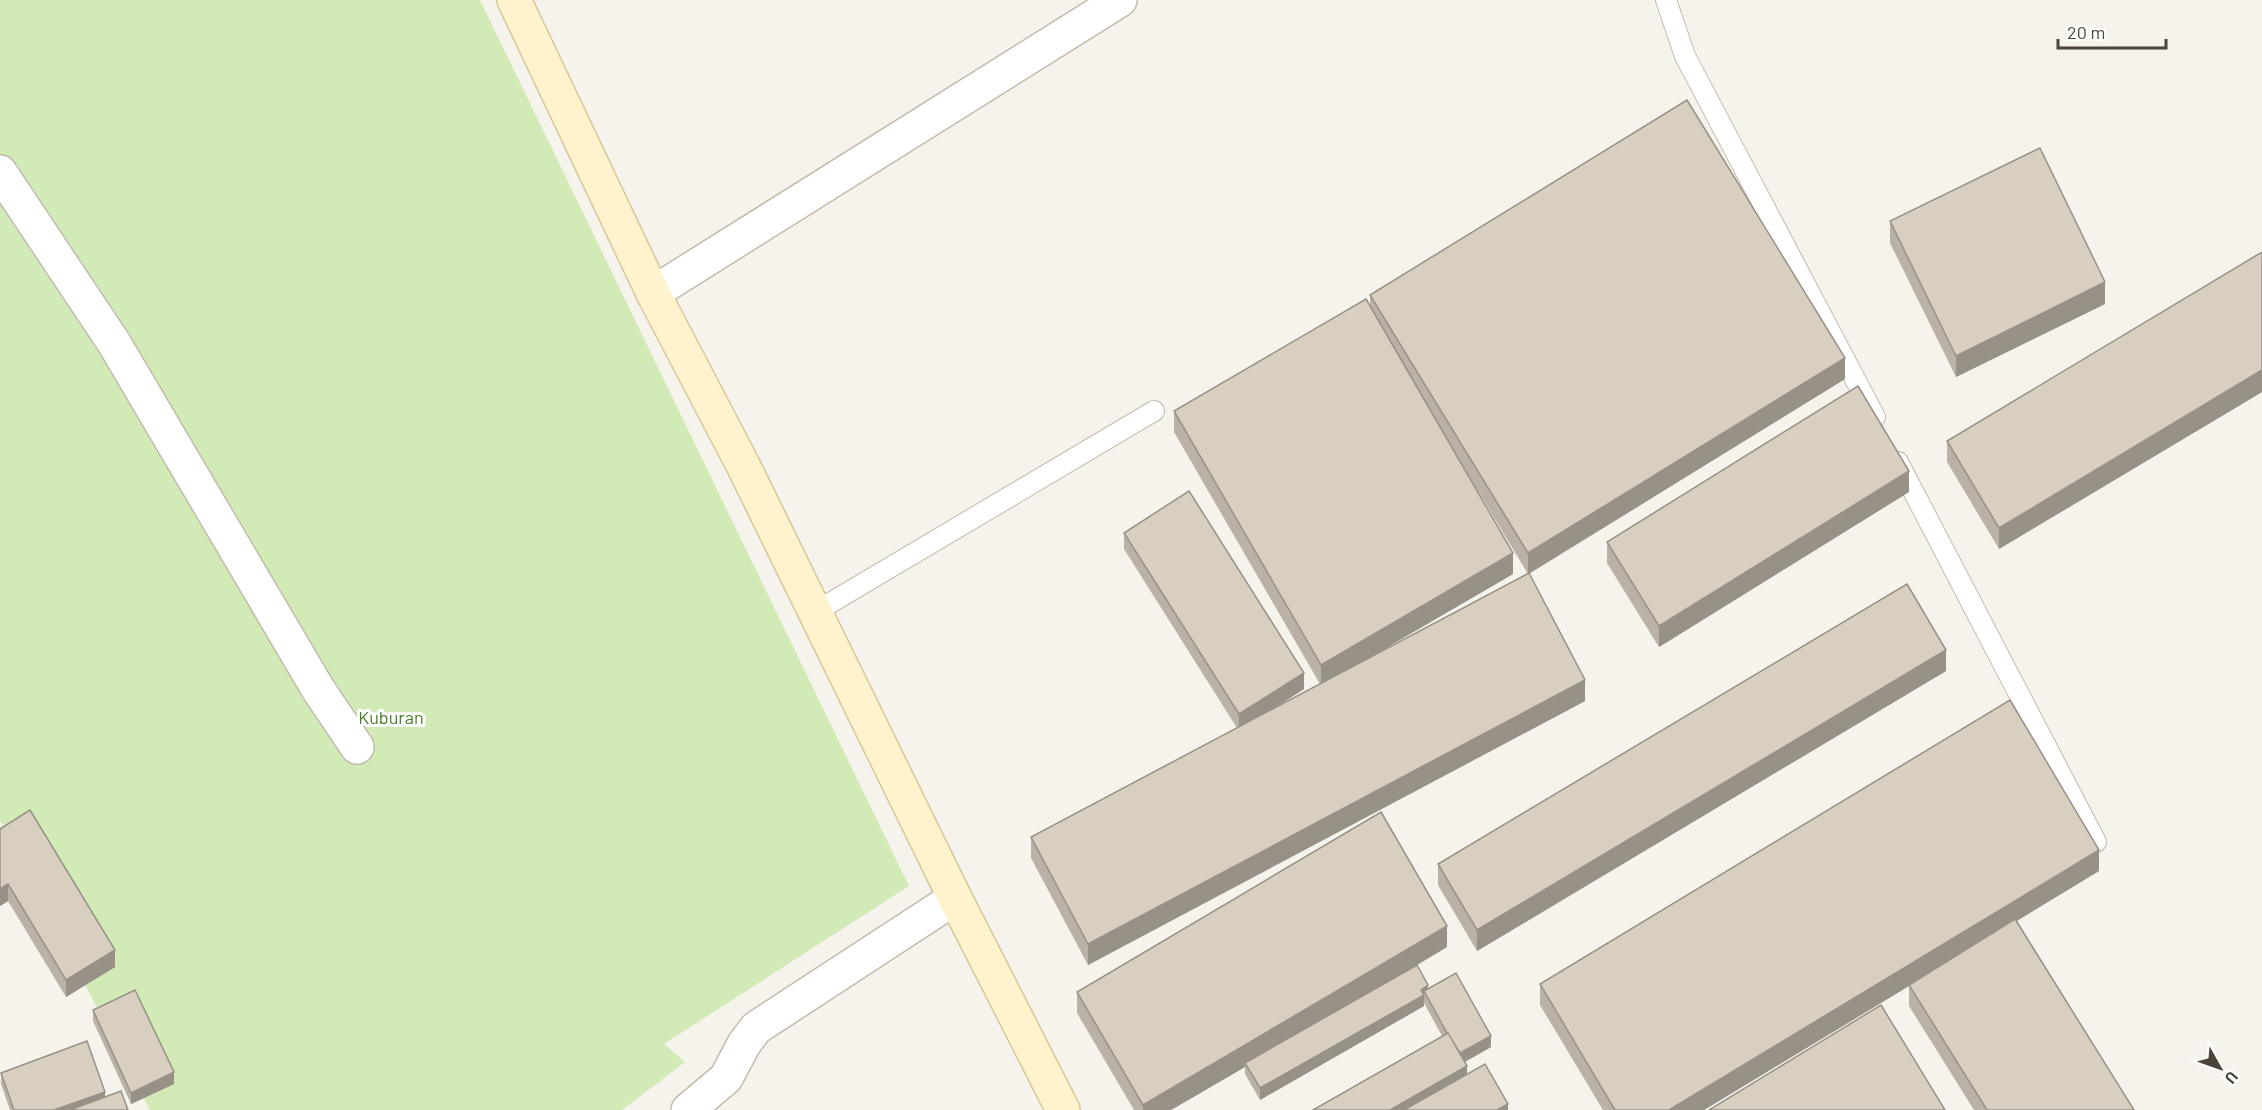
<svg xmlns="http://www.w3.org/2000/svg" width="2262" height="1110" font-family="Barlow,sans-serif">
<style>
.green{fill:#d2eab5}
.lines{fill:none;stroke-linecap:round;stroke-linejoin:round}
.service-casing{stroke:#c2bbae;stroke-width:22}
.minor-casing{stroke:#c2bbae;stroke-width:36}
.secondary-casing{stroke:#d6c79b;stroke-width:36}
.service{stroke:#fff;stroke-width:20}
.minor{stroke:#fff;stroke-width:33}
.secondary{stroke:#fff3cd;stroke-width:33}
.wall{fill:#bab2a6;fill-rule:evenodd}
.shaded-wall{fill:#979187}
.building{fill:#d8cfc1;stroke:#979187;stroke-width:1.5}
.labels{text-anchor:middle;stroke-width:6;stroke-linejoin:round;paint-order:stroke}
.park-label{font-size:18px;fill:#4a7f2a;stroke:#fff}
</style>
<rect width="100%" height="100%" fill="#f6f3ec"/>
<path class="green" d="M0 0H480L909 886 664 1044 685 1062 622 1110H150L0 820Z"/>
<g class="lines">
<g class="service-casing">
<g id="service">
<path d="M1666 0 1685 56 1875 417"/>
<path d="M1898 462 2096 842"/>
<path d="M815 612 1154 411"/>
</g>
</g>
<g class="minor-casing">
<g id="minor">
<path d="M0 172 114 343 318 689 357 747"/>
<path d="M653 293 1120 0"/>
<path d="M688 1110 726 1078 744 1044 756 1028 955 898"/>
</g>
</g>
<g class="secondary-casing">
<path id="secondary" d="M514 0 653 293 744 467 955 898 1063 1110"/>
</g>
<use href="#service" class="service"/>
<use href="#minor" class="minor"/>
<use href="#secondary" class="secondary"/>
</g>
<g class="wall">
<path d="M1890 221 2105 304 1956 377 1890 243Z"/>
<path d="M2262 252V392L1999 549 1947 462V441Z"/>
<path d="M1370 295 1845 379 1529 574 1585 701 1088 965 1031 858V837L1237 728 1124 549V533L1304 689 1272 709 1320 684 1174 432V411L1370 306ZM1475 486 1528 574 1365 660 1513 574Z"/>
<path d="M1909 492 1659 647 1607 563V542Z"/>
<path d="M1946 671 1477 951 1438 885V864Z"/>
<path d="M0 829 115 967 66 997 8 901 0 906Z"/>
<path d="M2099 871 2017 921 2134 1110H1974L1909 1006V986L1704 1110H1603L1540 1005V984Z"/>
<path d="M1447 947 1417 965 1428 988 1491 1047 1465 1062 1467 1074 1508 1110H1313L1442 1036 1424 1003V1006L1260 1100 1245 1074V1067L1171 1110H1134L1077 1013V992Z"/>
<path d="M93 1010 174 1084 131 1104 93 1021Z"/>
<path d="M1 1073 105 1097 128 1110H10L1 1084Z"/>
</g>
<g class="shaded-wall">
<path d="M2105 282V304L1956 377V356Z"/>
<path d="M1845 358V379L1528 574V553Z"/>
<path d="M2262 370V392L1999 549V528Z"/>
<path d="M1909 471V492L1659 647V626Z"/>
<path d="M1513 553V574L1321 686V665Z"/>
<path d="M1946 650V671L1477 951V930Z"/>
<path d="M1304 673V689L1239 731V714Z"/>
<path d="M1585 680V701L1088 965V944Z"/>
<path d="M2099 850V871L1704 1110H1669Z"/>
<path d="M8 884V901L0 906V889Z"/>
<path d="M1447 926V947L1247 1066 1245 1063V1067L1171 1110H1143V1105Z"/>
<path d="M115 950V967L66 997V980Z"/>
<path d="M1428 985V997L1424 991V1006L1260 1100V1088Z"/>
<path d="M1491 1036V1047L1459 1065V1054Z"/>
<path d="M1467 1066V1082L1419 1110H1390Z"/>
<path d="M174 1072V1084L131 1104V1093Z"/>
<path d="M105 1092V1103L86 1110H54Z"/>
<path d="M1508 1104V1110H1497Z"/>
</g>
<g class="building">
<path d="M1687 100 1845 358 1528 553 1370 295Z"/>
<path d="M2040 148 2105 282 1956 356 1890 221Z"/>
<path d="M2262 252V370L1999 528 1947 441Z"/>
<path d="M1366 299 1513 553 1321 665 1174 411Z"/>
<path d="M1858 386 1909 471 1659 626 1607 542Z"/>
<path d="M1189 491 1304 673 1239 714 1124 533Z"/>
<path d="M1529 573 1585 680 1088 944 1031 837Z"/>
<path d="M1907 584 1946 650 1477 930 1438 864Z"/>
<path d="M2010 700 2099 850 1669 1110H1615L1540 984Z"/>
<path d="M30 810 115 950 66 980 8 884 0 889V829Z"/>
<path d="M1381 812 1447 926 1143 1105 1077 992Z"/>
<path d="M2015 919 2134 1110H1987L1909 985Z"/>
<path d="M1417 965 1428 985 1421 990 1424 995 1260 1088 1245 1063Z"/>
<path d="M1456 973 1491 1036 1460 1053 1447 1033 1424 991Z"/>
<path d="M135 990 174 1072 131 1093 93 1010Z"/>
<path d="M1881 1005 1945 1110H1709Z"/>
<path d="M1448 1033 1467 1066 1390 1110H1313Z"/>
<path d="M87 1041 105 1092 54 1110H14L1 1073Z"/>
<path d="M1485 1064 1508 1104 1497 1110H1404Z"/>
<path d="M121 1091 128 1110H70Z"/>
</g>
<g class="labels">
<g class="park-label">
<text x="391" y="724">Kuburan</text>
</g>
</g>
<g transform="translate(2220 1068) rotate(130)" stroke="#ffffff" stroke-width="4.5" paint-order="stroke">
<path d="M0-4.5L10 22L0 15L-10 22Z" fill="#4b4439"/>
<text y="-9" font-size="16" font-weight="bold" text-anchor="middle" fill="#4b4439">U</text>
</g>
<path d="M2058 39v9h108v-9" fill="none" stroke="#4b4439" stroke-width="3"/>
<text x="2067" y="39" font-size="18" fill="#4b4439" stroke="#ffffff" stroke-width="4.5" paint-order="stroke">20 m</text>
</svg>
